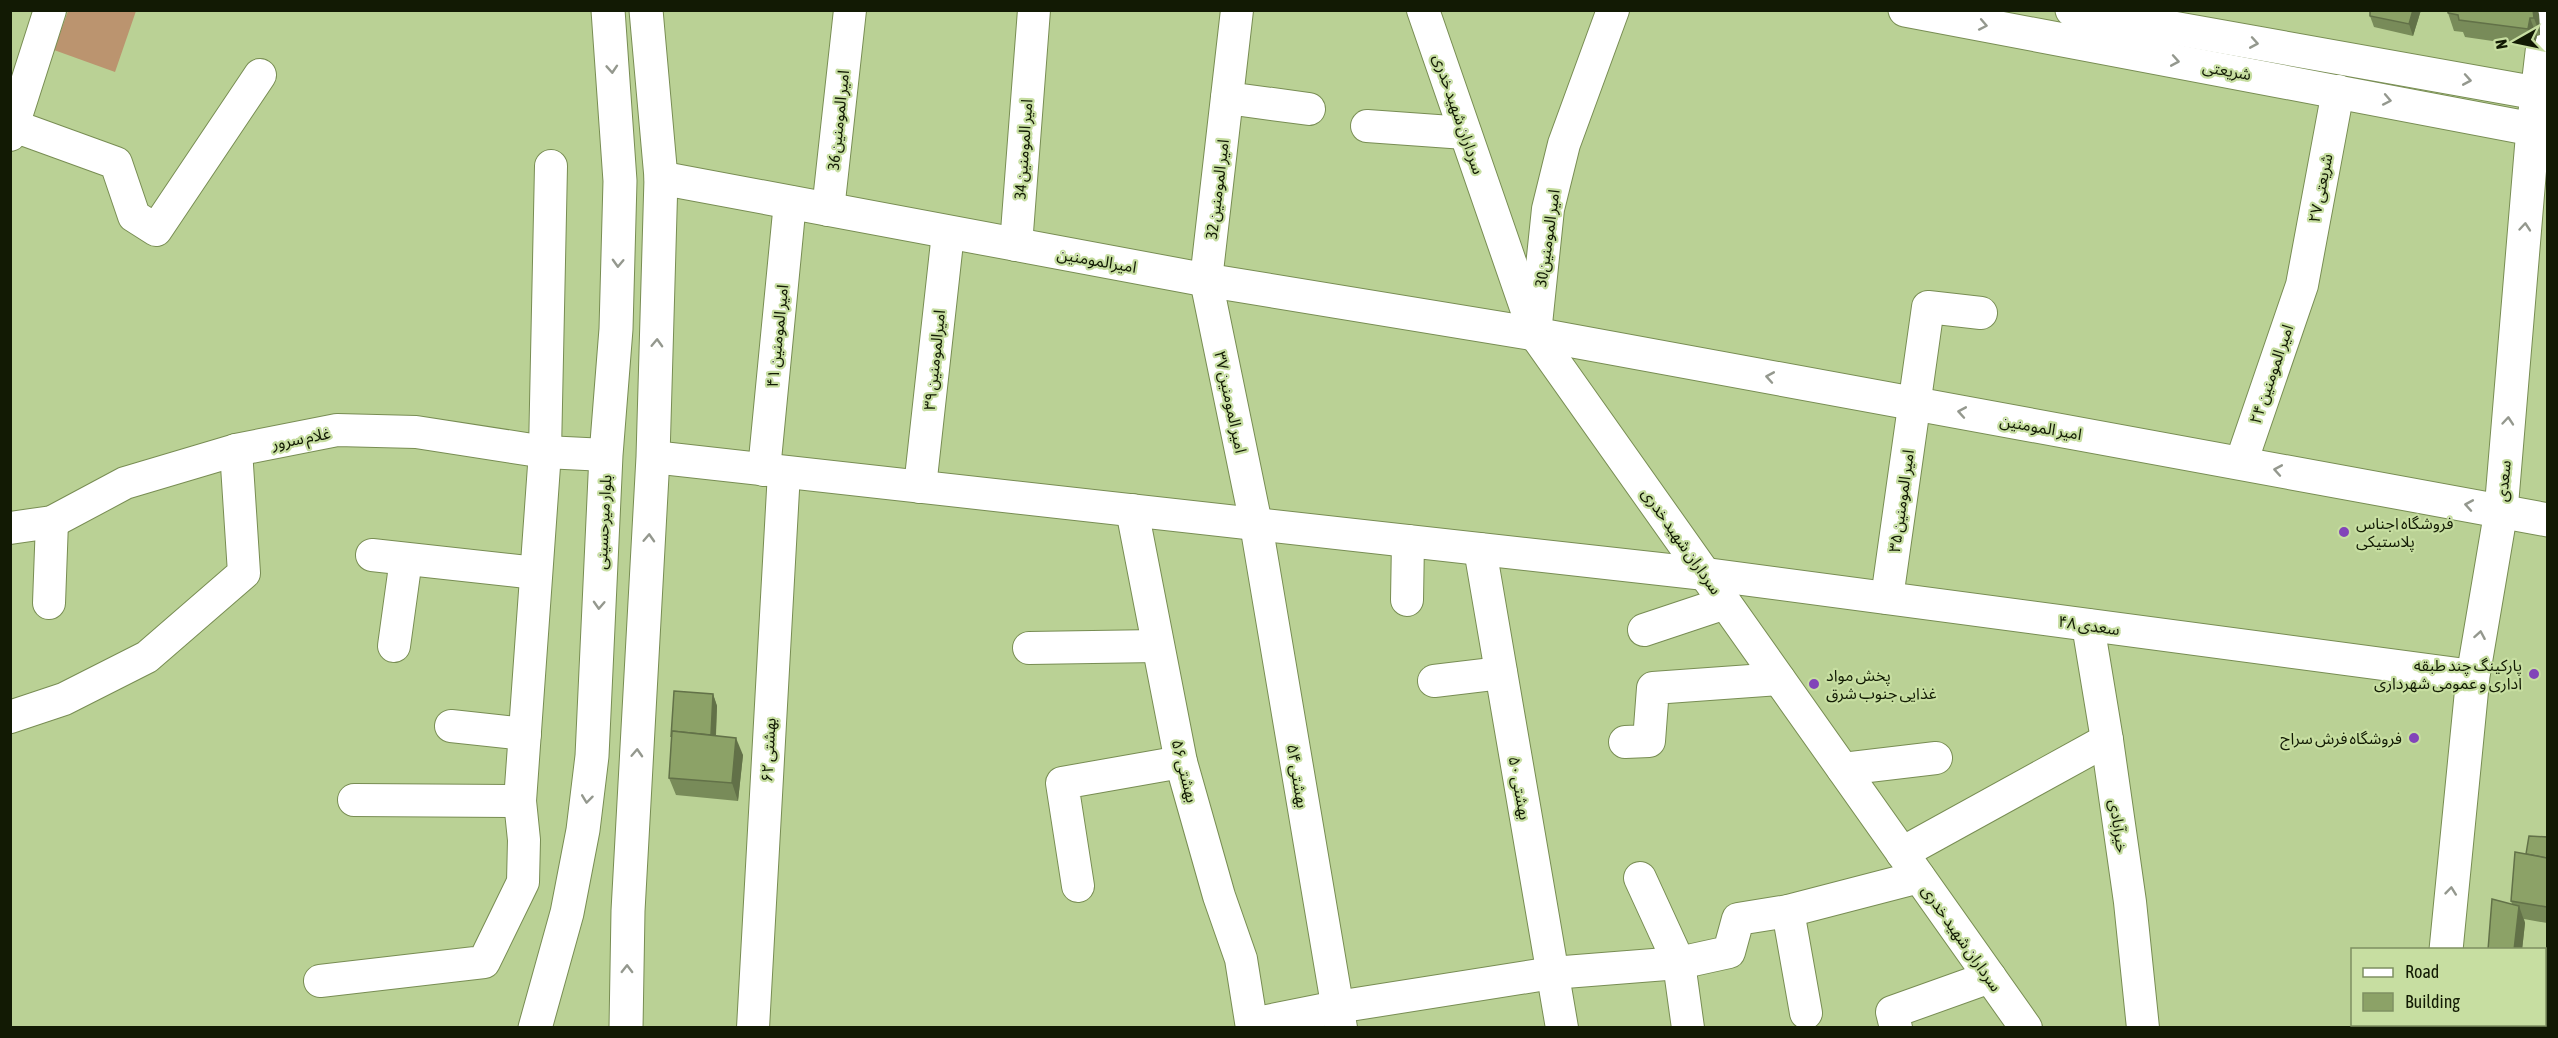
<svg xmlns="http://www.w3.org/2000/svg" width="2558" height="1038" font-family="'Asap Condensed','Noto Sans Arabic',sans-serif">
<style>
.green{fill:#bb946f}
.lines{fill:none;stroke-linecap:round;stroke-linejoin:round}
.minor-casing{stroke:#788d53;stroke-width:34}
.major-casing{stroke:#788d53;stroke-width:35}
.minor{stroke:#fff;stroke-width:32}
.major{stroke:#fff;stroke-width:33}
.wall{fill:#788b59}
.shaded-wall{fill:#627148}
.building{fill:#8ca267;stroke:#627148;stroke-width:1.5}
.oneway{stroke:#94988e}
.poi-dot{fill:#8244b9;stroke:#c7dea1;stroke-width:2}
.labels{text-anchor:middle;stroke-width:4.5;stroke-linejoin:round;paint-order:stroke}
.street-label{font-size:16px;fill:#121a04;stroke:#c7dea1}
.poi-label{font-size:16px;fill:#121a04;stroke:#c7dea1;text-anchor:start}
</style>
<rect width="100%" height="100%" fill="#bad195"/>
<path class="green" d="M68 11H136L115 72 54 50Z"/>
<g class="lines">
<g class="minor-casing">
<g id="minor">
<path d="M1237 10 1206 280 1256 524 1341 1028"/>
<path d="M1423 10 1535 334 2026 1028"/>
<path d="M1227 98 1309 109"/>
<path d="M14 126 116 163 134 216 156 230 260 75"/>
<path d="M1367 126 1465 133"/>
<path d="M10 135 50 10"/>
<path d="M828 210 850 10"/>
<path d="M1016 245 1034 10"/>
<path d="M1536 324 1548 209 1564 144 1613 10"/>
<path d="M653 457 1705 574 2473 676"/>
<path d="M2241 463 2302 285 2338 91"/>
<path d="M764 470 790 202"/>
<path d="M920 487 948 233"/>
<path d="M1132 510 1181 762 1219 896 1241 959 1252 1028"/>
<path d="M10 528 52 522 125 483 236 450 337 430 416 432 545 452 606 455"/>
<path d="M1480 549 1562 1028"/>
<path d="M372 555 536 573"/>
<path d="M1887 598 1928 307 1981 313"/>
<path d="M1407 600 1408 541"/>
<path d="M49 603 52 522"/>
<path d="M2088 625 2107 740 2130 902 2143 1028"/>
<path d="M1644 630 1725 603"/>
<path d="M394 646 406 559"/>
<path d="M1029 648 1157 646"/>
<path d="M1434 681 1501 673"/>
<path d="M10 717 64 699 147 657 244 573 236 450"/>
<path d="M451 726 525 734"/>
<path d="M1625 742 1649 741 1653 688 1779 679"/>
<path d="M1843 769 1936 758"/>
<path d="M354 800 520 801"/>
<path d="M1902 853 2107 740"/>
<path d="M1640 878 1679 963 1688 1028"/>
<path d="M1078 886 1062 783 1181 762"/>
<path d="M1788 911 1806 1013"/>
<path d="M320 981 484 962 523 882 524 840 520 801 545 452 551 166"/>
<path d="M1252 1024 1337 1007 1552 973 1679 963 1729 952 1738 919 1788 911 1919 877"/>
<path d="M753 1028 784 472"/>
<path d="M1896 1028 1892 1012 1990 977"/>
</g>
</g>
<g class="major-casing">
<g id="major">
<path d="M1905 10 2548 132"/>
<path d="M2072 10 2548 95"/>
<path d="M661 178 1206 280 1535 334 2548 520"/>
<path d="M2446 950 2473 676 2501 511 2533 129 2547 10"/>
<path d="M535 1028 567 913 583 830 592 756 606 455 616 329 620 181 608 10"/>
<path d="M626 1028 628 911 653 457 661 178 646 10"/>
<path d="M2438 1028V1024"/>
</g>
</g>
<use href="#minor" class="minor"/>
<use href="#major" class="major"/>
</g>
<g class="wall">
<path d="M2370 10H2421L2413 36 2374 27 2370 16Z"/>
<path d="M2448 13 2539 14 2540 35 2537 36 2534 47 2465 37 2463 32 2454 31Z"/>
<path d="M713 694 717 706 716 736 743 755 738 801 676 795 669 778Z"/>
<path d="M2547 837V923L2524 919 2525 923 2522 950H2488L2512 904 2511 901 2526 854Z"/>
</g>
<g class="shaded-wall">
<path d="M2413 10H2421L2413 36 2409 24Z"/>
<path d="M2533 10H2538L2539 14 2540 35 2534 18Z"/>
<path d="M2530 18 2537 36 2534 47 2528 29Z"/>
<path d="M713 694 717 706 715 752 711 741Z"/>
<path d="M736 738 743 755 738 801 732 783Z"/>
<path d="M2519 906 2525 923 2522 950H2514Z"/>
</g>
<g class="building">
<path d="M2370 10H2413L2409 24 2370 16Z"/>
<path d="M2448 10H2533L2534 18H2530L2528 29 2459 20 2458 15 2448 13Z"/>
<path d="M674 691 713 694 711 735 672 731 671 737Z"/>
<path d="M672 731 736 738 732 783 669 778Z"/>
<path d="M2529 836 2547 837V858L2526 854Z"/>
<path d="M2515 852 2547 858V907L2511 901Z"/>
<path d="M2492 899 2519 906 2514 950H2488Z"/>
</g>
<defs><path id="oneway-chevron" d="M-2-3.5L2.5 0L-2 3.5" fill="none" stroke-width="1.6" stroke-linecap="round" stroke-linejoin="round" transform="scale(1.5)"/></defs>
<g class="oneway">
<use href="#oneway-chevron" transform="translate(1983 25) rotate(11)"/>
<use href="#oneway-chevron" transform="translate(2254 43) rotate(10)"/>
<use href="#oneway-chevron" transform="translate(2175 61) rotate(10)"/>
<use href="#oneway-chevron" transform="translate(612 69) rotate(86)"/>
<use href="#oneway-chevron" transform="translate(2467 80) rotate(10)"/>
<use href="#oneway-chevron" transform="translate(2387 100) rotate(11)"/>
<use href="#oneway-chevron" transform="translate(2525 227) rotate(-85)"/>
<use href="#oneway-chevron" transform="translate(618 263) rotate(92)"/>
<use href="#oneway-chevron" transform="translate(657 343) rotate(-88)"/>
<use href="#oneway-chevron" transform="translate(1770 377) rotate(-170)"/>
<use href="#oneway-chevron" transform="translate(1962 412) rotate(-170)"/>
<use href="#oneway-chevron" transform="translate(2508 421) rotate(-85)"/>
<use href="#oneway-chevron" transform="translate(2278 470) rotate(-170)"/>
<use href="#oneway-chevron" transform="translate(2469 505) rotate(-170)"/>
<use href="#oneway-chevron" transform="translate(649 538) rotate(-87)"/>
<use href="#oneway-chevron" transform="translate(599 605) rotate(93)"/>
<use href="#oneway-chevron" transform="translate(2480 635) rotate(-80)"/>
<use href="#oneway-chevron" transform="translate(637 753) rotate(-87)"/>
<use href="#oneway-chevron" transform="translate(587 799) rotate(97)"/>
<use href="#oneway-chevron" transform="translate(2451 891) rotate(-84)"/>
<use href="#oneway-chevron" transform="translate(627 969) rotate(-89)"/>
</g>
<g class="poi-dot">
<circle cx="2344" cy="532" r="6"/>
<circle cx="2534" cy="674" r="6"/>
<circle cx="1814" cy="684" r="6"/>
<circle cx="2414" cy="738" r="6"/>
</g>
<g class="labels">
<g class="street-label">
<text transform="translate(2227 70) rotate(10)" y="6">شریعتی</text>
<text transform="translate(1459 114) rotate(71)" y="6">سرداران شهید خدری</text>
<text transform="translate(838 120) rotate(-84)" y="6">امیر المومنین 36</text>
<text transform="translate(1023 149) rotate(-86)" y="6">امیر المومنین 34</text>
<text transform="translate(2320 188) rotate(-79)" y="6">شریعتی ۲۷</text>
<text transform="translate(1217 189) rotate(-83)" y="6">امیر المومنین 32</text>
<text transform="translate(1547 238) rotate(-82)" y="6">امیر المومنین30</text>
<text transform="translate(1097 260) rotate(10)" y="6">امیرالمومنین</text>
<text transform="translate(777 336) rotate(-84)" y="6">امیر المومنین ۴۱</text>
<text transform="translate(934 360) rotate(-84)" y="6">امیرالمومنین ۳۹</text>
<text transform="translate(2271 374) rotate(-71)" y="6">امیر المومنین ۲۴</text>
<text transform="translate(1231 402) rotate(78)" y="6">امیر المومنین ۳۷</text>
<text transform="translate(2041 427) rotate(10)" y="6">امیر المومنین</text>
<text transform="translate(301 438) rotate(-11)" y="6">غلام سرور</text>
<text transform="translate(2503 481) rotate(-85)" y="6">سعدی</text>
<text transform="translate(1901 501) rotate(-82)" y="6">امیر المومنین ۳۵</text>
<text transform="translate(603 522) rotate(-87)" y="6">بلوار میرحسینی</text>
<text transform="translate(1682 541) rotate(55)" y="6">سرداران شهید خدری</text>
<text transform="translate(2089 625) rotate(8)" y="6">سعدی ۴۸</text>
<text transform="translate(768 750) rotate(-87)" y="6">بهشتی ۶۲</text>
<text transform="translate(1185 771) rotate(76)" y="6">بهشتی ۵۶</text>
<text transform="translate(1298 776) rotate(81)" y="6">بهشتی ۵۴</text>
<text transform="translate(1520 788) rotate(80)" y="6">بهشتی ۵۰</text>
<text transform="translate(2119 826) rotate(82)" y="6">خیرآبادی</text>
<text transform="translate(1962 938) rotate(55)" y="6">سرداران شهید خدری</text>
</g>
<g class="poi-label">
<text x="2356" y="529">فروشگاه اجناس<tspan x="2356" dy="18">پلاستیکی</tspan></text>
<text x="2522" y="671" text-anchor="end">پارکینگ چند طبقه<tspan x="2522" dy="18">اداری و عمومی شهرداری</tspan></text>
<text x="1826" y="681">پخش مواد<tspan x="1826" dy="18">غذایی جنوب شرق</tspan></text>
<text x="2402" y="744" text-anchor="end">فروشگاه فرش سراج</text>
</g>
</g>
<rect width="2558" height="1038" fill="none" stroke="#121a04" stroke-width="24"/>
<rect x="2351" y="948" width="195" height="78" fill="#c7dea1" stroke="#7f9062" stroke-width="1.5"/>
<rect x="2363" y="968" width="30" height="9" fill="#ffffff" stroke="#7f9062" stroke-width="1.5"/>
<text x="2405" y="978" font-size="18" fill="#121a04">Road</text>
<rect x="2363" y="993" width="30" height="18" fill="#8ca267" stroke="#7f9062" stroke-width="1.5"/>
<text x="2405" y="1008" font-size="18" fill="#121a04">Building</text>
<g transform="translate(2516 42) rotate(261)" stroke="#c7dea1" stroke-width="4.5" paint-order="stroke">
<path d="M0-4.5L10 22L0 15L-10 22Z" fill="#121a04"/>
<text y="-9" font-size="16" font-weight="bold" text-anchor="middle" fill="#121a04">N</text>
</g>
</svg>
